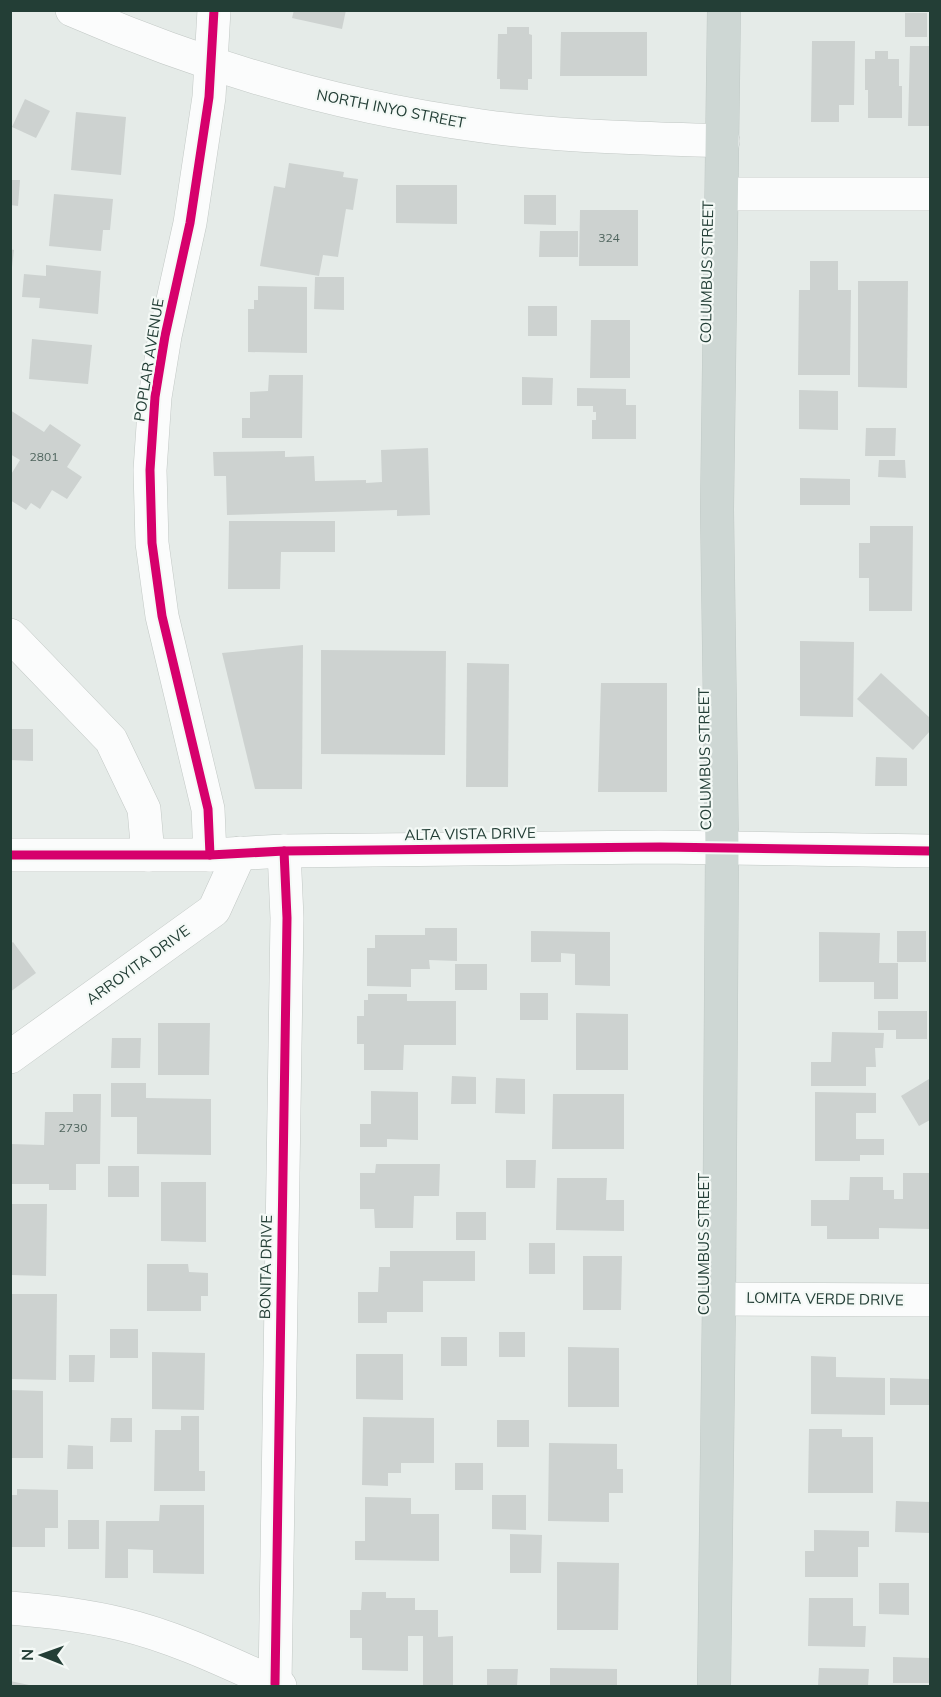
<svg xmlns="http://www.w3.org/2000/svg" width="941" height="1697" font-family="Mulish,sans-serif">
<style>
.building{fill:#cdd2d0}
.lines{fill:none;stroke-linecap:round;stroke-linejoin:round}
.minor-casing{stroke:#c2c8c5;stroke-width:34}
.major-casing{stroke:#c1cac7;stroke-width:34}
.minor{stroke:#fbfcfc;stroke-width:33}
.major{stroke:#ced7d4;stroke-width:33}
.cycleway-casing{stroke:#f4f9f6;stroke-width:13}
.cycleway{stroke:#d6006c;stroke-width:9}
.labels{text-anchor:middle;stroke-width:4.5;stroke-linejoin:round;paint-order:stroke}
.number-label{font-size:12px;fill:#4e645d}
.street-label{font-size:15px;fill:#233e36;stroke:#f4f9f6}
</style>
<rect width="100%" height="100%" fill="#e5ebe8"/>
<g class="building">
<path d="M294 10H346L342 29 292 18Z"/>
<rect x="905" y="13" width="22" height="24"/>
<path d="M507 27H529V34L532 35V79H528V90L500 89V79H497L498 34H507Z"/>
<path d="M561 32H647V76H560Z"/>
<path d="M812 41H855L854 105H839V122H811Z"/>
<path d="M910 46H930V126H908Z"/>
<path d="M875 51H888V59H899V86H902V118H868V90H865V59H875Z"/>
<path d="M25 99 50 111 36 138 12 127Z"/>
<path d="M76 112 126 117 121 175 71 170Z"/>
<path d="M289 163 344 172 343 177 358 179 353 210 346 209 338 257 323 255 319 276 260 266 274 186 285 188Z"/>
<path d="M10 180H20L18 206 10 205Z"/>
<path d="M396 185H457V224L396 223Z"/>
<path d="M54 194 113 199 110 230H103L101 251 49 246Z"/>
<path d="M524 195H556V225L524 224Z"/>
<path d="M580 210H638V266H579Z"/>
<path d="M540 231H578V257H539Z"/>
<path d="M10 249 14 250 12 267H10Z"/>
<path d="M810 261H838V290H851L850 375H798L799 290H810Z"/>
<path d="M46 265 101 271 98 314 39 308 40 298 22 297 24 274 46 276Z"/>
<path d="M315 277H344V310L314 309Z"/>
<path d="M858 281H908L907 388 858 387Z"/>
<path d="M258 286 307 287V353L248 352V309H254V300H258Z"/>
<rect x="528" y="306" width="29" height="30"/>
<path d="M591 320H630V378H590Z"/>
<path d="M32 339 92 345 88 384 29 379Z"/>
<path d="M269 375H303L302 438H242V418H250V392L268 391Z"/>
<path d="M522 377 553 378 552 405H522Z"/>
<path d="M577 388 626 389V405H636V439H592V420H596V412H593V406H577Z"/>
<path d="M799 390 838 391V430L799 429Z"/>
<path d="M10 410 44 432 50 424 81 445 67 467 82 477 67 499 52 490 40 509 31 503 26 510 10 500V476L20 460 10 454Z"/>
<path d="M866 428H896L895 456H865Z"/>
<path d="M428 448 430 515 397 516V510L227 515 226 476H214L213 452 285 451V457L314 456 315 481 366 480V483L382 482 381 450Z"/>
<path d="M879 460H905L906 478 878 477Z"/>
<path d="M800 478 850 479V505H800Z"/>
<path d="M229 521H335V552H281L280 589H228Z"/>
<path d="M870 526H913L912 611H869V578H859V543H870Z"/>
<path d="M800 641 854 642 853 717 800 716Z"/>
<path d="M303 645 302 789H255L222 653Z"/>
<path d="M321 650 446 651 445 755 321 754Z"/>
<path d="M467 663 509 664 508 787H466Z"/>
<path d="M881 673 930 718V731L913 750 857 699Z"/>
<path d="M601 683H667V792H598Z"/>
<path d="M10 729H33V761L10 760Z"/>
<path d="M876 757 907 758V786H875Z"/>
<path d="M425 928H457V961L429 960 430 969H411V987L367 986V948H375V935H425Z"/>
<path d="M531 931 610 932V986L575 985V954L561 953V962H531Z"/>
<rect x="897" y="931" width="29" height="31"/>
<path d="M819 932 880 933 879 963H898V999H874V982H819Z"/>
<path d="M13 942 36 973 10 992V944Z"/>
<rect x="455" y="964" width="32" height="26"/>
<rect x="520" y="993" width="28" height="27"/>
<path d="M368 994H407V1001H456V1045H404L403 1070H364V1044H357V1016H364V1000H368Z"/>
<path d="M878 1011H927V1039H896V1030H878Z"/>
<path d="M576 1013 628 1014V1070H576Z"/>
<path d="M158 1023H210L209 1075H158Z"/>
<path d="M832 1032 884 1033 883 1048H875L876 1067H866V1086H811V1062H831Z"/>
<path d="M112 1038H141L140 1068H111Z"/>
<path d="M452 1076 476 1077V1104H451Z"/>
<path d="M496 1078 525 1079V1114L495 1113Z"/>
<path d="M929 1079 930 1120 919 1126 901 1096Z"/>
<path d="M111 1083H146V1098L211 1099V1155L137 1154V1117H111Z"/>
<path d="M371 1091 418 1092V1140L387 1139V1147H360V1124H371Z"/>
<path d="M815 1092 876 1093V1113H856V1139H884V1155H860V1161H815Z"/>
<path d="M73 1094H101L100 1164H76V1190H49V1184H10V1144L44 1145 45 1112H73Z"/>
<path d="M553 1094H624V1149H552Z"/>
<path d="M506 1160H536L535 1188H506Z"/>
<path d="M376 1164H440L439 1196H414L413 1228H375L374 1209H360V1173H375Z"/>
<rect x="108" y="1166" width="31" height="31"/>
<path d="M903 1173H930V1229L879 1228V1239H827V1226H811V1200H849L850 1177H883V1190H894V1199H903Z"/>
<path d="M557 1178H607L606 1200H624V1231L556 1230Z"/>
<path d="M161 1182H206V1242L161 1241Z"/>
<path d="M10 1204H47L46 1276 10 1275Z"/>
<rect x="456" y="1212" width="30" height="28"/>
<rect x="529" y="1243" width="26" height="31"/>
<path d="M390 1251H475V1281H423V1312H387V1323H358V1292H378L379 1267H390Z"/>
<path d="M583 1256H622L621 1310H583Z"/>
<path d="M147 1264H188L189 1272 208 1273V1296H201V1311H147Z"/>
<path d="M10 1294H57L56 1380 10 1379Z"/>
<rect x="110" y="1329" width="28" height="29"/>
<rect x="499" y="1332" width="26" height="25"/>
<rect x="441" y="1337" width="26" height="29"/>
<path d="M568 1347 619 1348V1407H568Z"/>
<path d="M152 1352 205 1353 204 1410 152 1409Z"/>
<path d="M356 1354H403V1400L356 1399Z"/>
<path d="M69 1355H95L94 1382H69Z"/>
<path d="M811 1356 836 1357V1377L885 1378V1415L811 1414Z"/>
<path d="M890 1378 930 1379V1405H890Z"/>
<path d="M10 1390 43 1391V1458H10Z"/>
<path d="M181 1416H199V1471H205V1491H154L155 1430H181Z"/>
<path d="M363 1417 434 1418V1463H401V1473H388V1486L362 1485Z"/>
<path d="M111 1418H132V1442H110Z"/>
<rect x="497" y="1420" width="32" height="27"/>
<path d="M809 1429H842V1437H873V1493H808Z"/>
<path d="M549 1443 617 1444V1469H623V1493H609V1522L548 1521Z"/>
<path d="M68 1445 93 1446V1469H67Z"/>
<rect x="455" y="1463" width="28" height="27"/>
<path d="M17 1489 58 1490V1528H45V1547H10V1495H17Z"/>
<path d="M492 1495H526V1530L492 1529Z"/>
<path d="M365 1497 411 1498V1514H439V1561L355 1560V1541H365Z"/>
<path d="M896 1501 930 1502V1533L895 1532Z"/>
<path d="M160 1505H204V1574L153 1573V1550L128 1549V1578H105L106 1521H159Z"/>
<rect x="68" y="1520" width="31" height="29"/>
<path d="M814 1530 869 1531V1547H858V1577H805V1551H814Z"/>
<path d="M510 1534 542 1535 541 1573H510Z"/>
<path d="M557 1562 619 1563 618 1630H557Z"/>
<path d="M879 1583H909V1615L879 1614Z"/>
<path d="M362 1592H386V1598H415V1610H438V1637L453 1636V1686H423V1636H408V1671L362 1670V1638H350V1610H361Z"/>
<path d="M809 1598H853V1626H866L865 1647 808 1646Z"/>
<path d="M893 1657 930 1658V1683H893Z"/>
<path d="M550 1668 617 1669V1686H550Z"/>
<path d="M819 1668 869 1669 868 1686H818Z"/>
<path d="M487 1669H518L517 1686H487Z"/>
<path d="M10 1681 29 1685V1686H10Z"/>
</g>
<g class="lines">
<g class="minor-casing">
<g id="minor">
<path d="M72 10C205 68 339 107 482 126 561 137 643 138 723 141"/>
<path d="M723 194H930"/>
<path d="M10 635 111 740 144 809 148 855"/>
<path d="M10 855H210L284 851 660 847 930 851"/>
<path d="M210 855 208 809 162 616 152 543 150 470 155 397 165 336 190 223 209 97 214 10"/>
<path d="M10 1057 214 910 240 853"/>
<path d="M719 1299 930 1300"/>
<path d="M10 1608C48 1611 84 1615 121 1624 176 1637 229 1663 280 1686"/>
<path d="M275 1684 287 918 284 851"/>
</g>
</g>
<g class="major-casing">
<path id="major" d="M714 1686 719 1299 722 848 717 510 724 10"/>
</g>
<use href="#minor" class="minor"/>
<use href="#major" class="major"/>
<g class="cycleway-casing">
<g id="cycleway">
<path d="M10 855H210L284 851 660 847 930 851"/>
<path d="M210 855 208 809 162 616 152 543 150 470 155 397 165 336 190 223 209 97 214 10"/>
<path d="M275 1684 287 918 284 851"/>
</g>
</g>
<use href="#cycleway" class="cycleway"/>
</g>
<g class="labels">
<g class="number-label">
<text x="609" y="242">324</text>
<text x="44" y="461">2801</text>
<text x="73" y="1132">2730</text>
</g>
<g class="street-label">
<text transform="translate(391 109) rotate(11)" y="5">NORTH INYO STREET</text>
<text transform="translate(707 272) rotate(-89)" y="5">COLUMBUS STREET</text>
<text transform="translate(149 360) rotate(-81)" y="5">POPLAR AVENUE</text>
<text transform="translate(705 759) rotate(-91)" y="5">COLUMBUS STREET</text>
<text transform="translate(470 834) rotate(-1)" y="5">ALTA VISTA DRIVE</text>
<text transform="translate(138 965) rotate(-36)" y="5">ARROYITA DRIVE</text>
<text transform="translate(704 1244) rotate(-90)" y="5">COLUMBUS STREET</text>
<text transform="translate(266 1267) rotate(-89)" y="5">BONITA DRIVE</text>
<text transform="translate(825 1299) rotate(1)" y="5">LOMITA VERDE DRIVE</text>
</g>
</g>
<rect width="941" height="1697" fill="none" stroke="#233e36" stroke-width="24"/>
<g transform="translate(42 1655) rotate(271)" stroke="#f4f9f6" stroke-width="4.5" paint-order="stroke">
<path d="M0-4.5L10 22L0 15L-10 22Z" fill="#233e36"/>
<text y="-9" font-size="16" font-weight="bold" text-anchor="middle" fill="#233e36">N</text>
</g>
</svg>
